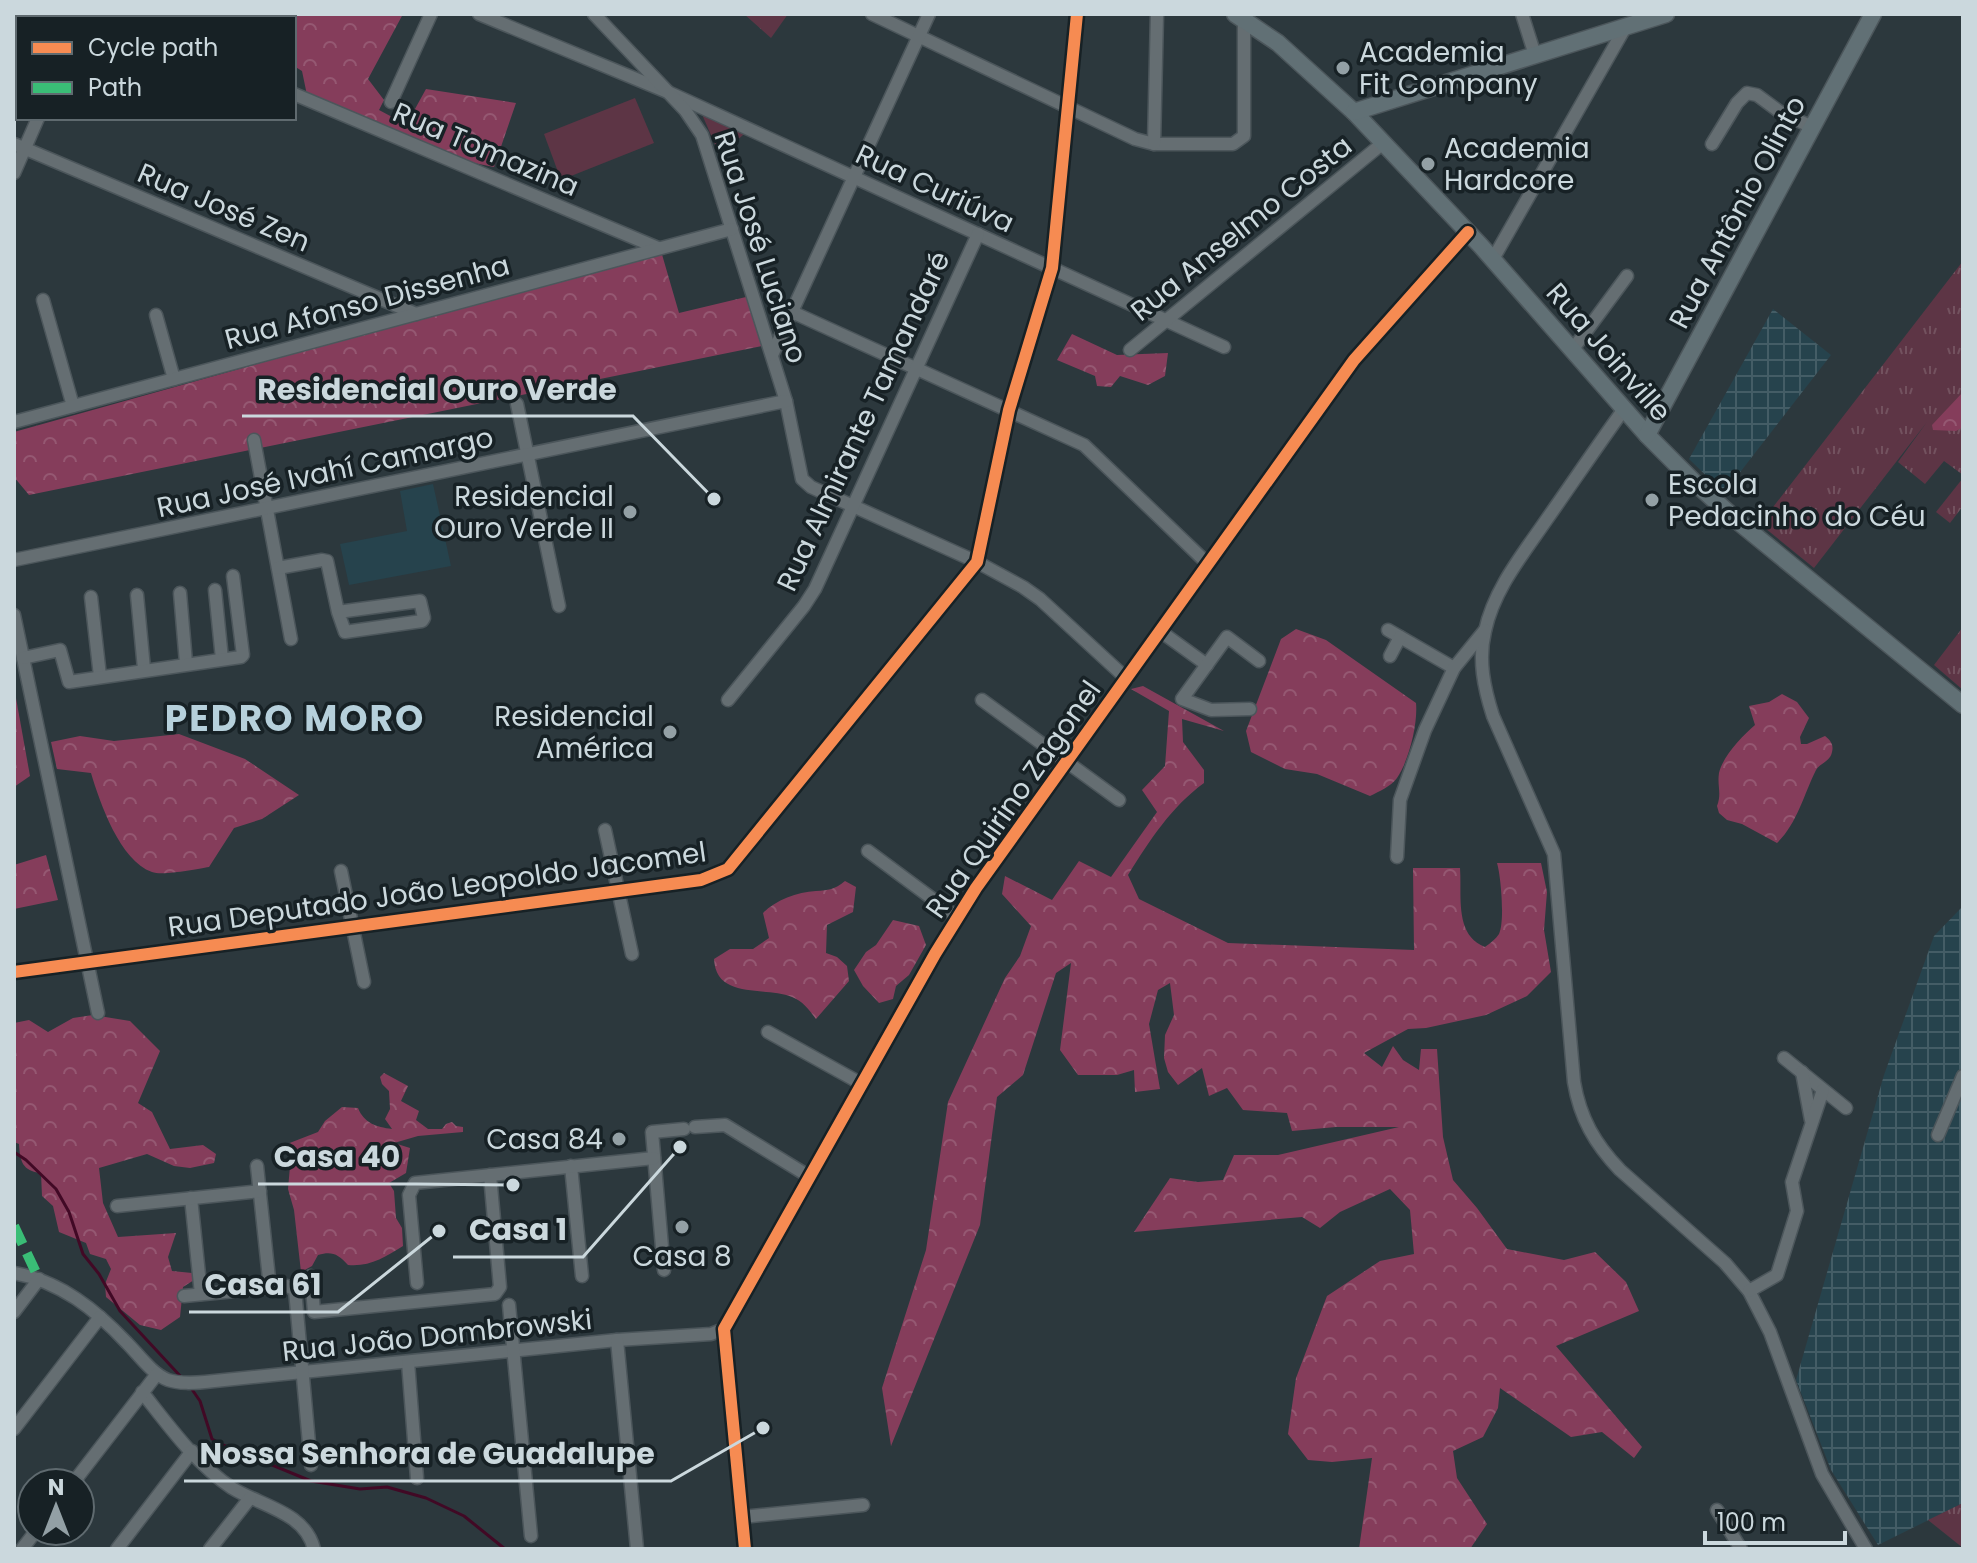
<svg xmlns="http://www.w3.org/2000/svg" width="1977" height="1563" font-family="Poppins,sans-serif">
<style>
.built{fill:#26434d}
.industrial{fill:url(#industrial-grid)}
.grass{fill:url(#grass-tufts)}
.forest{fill:url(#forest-crowns)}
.park{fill:#5d3545}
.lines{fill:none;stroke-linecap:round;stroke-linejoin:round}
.stream{stroke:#410925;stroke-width:3}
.minor-casing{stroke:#4c565b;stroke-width:15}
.major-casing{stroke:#4c565b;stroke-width:19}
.minor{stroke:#656e72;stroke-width:12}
.major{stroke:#617075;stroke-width:16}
.quiet{stroke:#3abd76;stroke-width:10;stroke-dasharray:20 10;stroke-linecap:butt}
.cycleway-casing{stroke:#172125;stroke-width:17}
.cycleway{stroke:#f68b52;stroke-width:12}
.poi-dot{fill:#93a0a5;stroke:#172125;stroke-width:3}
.labels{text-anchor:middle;stroke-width:7;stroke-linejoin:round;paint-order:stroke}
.poi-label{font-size:28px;fill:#cbd8dd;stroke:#172125;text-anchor:start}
.street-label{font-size:28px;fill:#cbd8dd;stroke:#172125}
.district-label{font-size:36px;font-weight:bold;letter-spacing:2px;fill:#b6d0db;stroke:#172125}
.leader{fill:none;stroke:#cbd8dd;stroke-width:3}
.callout-dot{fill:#cbd8dd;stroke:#172125;stroke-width:3}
.callout-label{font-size:30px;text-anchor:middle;font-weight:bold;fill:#cbd8dd;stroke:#172125;stroke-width:7;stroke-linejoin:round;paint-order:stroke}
</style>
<defs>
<pattern id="industrial-grid" width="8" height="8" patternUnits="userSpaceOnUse" patternTransform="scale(2)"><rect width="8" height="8" fill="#26434d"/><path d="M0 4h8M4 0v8" fill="none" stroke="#445d66"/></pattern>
<pattern id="grass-tufts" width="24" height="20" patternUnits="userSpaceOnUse" patternTransform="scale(2)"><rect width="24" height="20" fill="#5d3545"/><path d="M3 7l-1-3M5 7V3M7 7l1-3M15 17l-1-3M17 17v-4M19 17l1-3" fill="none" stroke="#73525f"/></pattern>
<pattern id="forest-crowns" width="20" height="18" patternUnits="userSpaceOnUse" patternTransform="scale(2)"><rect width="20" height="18" fill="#853d5b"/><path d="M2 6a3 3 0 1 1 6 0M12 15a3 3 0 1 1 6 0" fill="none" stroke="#955872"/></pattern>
</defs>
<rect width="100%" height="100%" fill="#2c383d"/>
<path class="built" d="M433 484 451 566 349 585 340 544 407 531 400 491Z"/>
<g class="industrial">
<path d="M1773 309 1831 355 1724 493 1689 459Z"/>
<path d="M1963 906V1503L1878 1545 1831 1470 1796 1380 1884 1075 1934 936Z"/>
</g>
<g class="grass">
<path d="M744 14H788L771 38Z"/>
<path d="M1963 261V475L1944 461 1925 484 1898 462 1927 422 1814 568 1760 524Z"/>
<path d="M1963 478V506L1950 523 1936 512Z"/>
<path d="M1963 627V690L1934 665Z"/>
<path d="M1963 1503V1548L1928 1520Z"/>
</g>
<g class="forest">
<path d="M279 14H403L368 79 384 100 379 110 394 118H410L426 89 516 103 494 167 459 160 307 95 302 71 294 66V18H279Z"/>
<path d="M661 251 679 313 746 297 762 346 29 495 14 477V432Z"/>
<path d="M1072 334 1117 355 1168 353 1165 376 1148 385 1120 376 1111 387 1097 386 1095 376 1057 360Z"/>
<path d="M1963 392V427L1956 431 1933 430 1932 425Z"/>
<path d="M1296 629 1326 640 1416 703C1418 724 1409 760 1397 778 1390 787 1380 791 1370 796L1317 774 1285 769 1251 752 1246 731 1281 639Z"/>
<path d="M1143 686 1224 731 1182 719 1183 742 1204 770V783C1171 807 1150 840 1128 875L1139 899 1228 943 1414 950 1413 868H1460C1462 895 1454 935 1485 947 1489 944 1496 939 1499 934 1505 922 1501 876 1497 863H1541L1547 892 1544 930 1551 972 1527 996 1486 1015 1426 1028 1408 1029 1364 1053 1382 1067 1393 1046 1403 1060 1419 1070 1421 1049H1437L1443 1137 1453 1180 1477 1208 1507 1249 1564 1260 1595 1252 1626 1282 1639 1311 1556 1346 1642 1447 1634 1458 1602 1432 1571 1437 1500 1388 1498 1408 1483 1437 1453 1451 1457 1478 1487 1524 1470 1549H1359L1372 1458 1332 1462 1308 1460 1288 1434 1296 1378 1327 1296 1380 1261 1414 1254 1410 1210 1390 1189 1340 1212 1320 1228 1302 1217 1134 1232 1170 1178 1198 1182 1223 1180 1234 1155H1278L1399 1127H1336L1292 1131 1287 1113 1243 1110 1227 1088 1209 1096 1202 1068 1178 1085 1168 1072 1164 1058 1165 1035 1174 1015 1170 983 1158 990 1149 1024 1160 1089 1135 1092 1134 1070 1117 1075H1078L1060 1050 1071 963 1056 973 1023 1075 997 1097 980 1225 891 1446 882 1388 926 1250 948 1102 1005 978 1020 956 1031 926 1002 894 1005 876 1052 900 1079 861 1111 877 1157 812 1142 790 1165 766 1169 711 1131 689Z"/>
<path d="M14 687 30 776 14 787Z"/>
<path d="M1782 694 1797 702 1809 718 1800 737 1801 744H1807L1825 736C1830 740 1834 744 1832 752 1830 762 1820 763 1816 770 1804 794 1797 824 1777 843L1742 824 1727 820 1719 813 1717 806C1722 793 1717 786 1719 773 1723 756 1742 736 1755 725L1749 706 1769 702Z"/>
<path d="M179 734 245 759 299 795 262 819 234 828 209 867C196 869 163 876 152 872 120 861 100 803 91 773L57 769 51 742 80 736 114 741Z"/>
<path d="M46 855 58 900 14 909V865Z"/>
<path d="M845 881 856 887 853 912 827 925 826 953 837 957 847 966 849 981 816 1019C809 1010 803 1001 792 997 765 986 716 1000 714 959L730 949H753L769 938 763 913C776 900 797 892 816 891 829 890 834 890 845 881Z"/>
<path d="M893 920 919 926 926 945 909 975 896 986 893 999 879 1003 863 986 854 970 866 952 876 945Z"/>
<path d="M93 1015 130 1021 160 1051 138 1103 152 1112 170 1149 203 1145 216 1154 214 1163 190 1168 174 1166 147 1154 99 1168 103 1203 118 1237 176 1233 168 1257 172 1271 192 1273 194 1280 183 1287 180 1317 161 1330 140 1325 106 1297 105 1284 111 1269 106 1259 90 1254 86 1243 59 1232 53 1206 42 1196 41 1173C22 1171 20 1161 19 1144L14 1142V1023L29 1020 48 1032 73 1018Z"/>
<path d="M384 1073 408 1086 401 1101 419 1111 416 1120 428 1129H442L446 1124 452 1122 456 1126 463 1127V1132L418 1136 394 1143 410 1148 406 1173 389 1183 394 1191 396 1218 402 1228 403 1246C385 1257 370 1267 348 1265 338 1254 332 1251 318 1255L312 1266 301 1272 294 1210 288 1189 291 1155 287 1144 318 1132 325 1121 342 1107 358 1108C364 1123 376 1127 392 1129L385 1119 390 1109 389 1091 382 1084 380 1077Z"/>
</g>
<g class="park">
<path d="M635 98 654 143 561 180 544 134Z"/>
<path d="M701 112 744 134 720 156Z"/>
</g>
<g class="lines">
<g class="stream">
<path d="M14 1152 26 1160 56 1189 69 1212 83 1254 99 1274 120 1311 183 1379"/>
<path d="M191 1388 200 1401 212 1439 223 1445 311 1481 360 1489 387 1487 426 1498 464 1516 505 1549"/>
</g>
<g class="minor-casing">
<g id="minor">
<path d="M106 14 115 18"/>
<path d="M479 14 670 93 1224 347"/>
<path d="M594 14 685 110 702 135 786 401 802 479 811 487 977 562 1023 587 1040 599 1127 679"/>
<path d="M872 14 1135 139 1154 144H1233L1244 136V20"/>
<path d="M1522 14 1535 55"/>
<path d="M80 18 82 14"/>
<path d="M294 94 658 248"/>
<path d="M391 102 431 14"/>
<path d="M14 144 416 314"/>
<path d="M1154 144 1157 14"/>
<path d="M1712 144 1737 103 1747 93 1757 95 1780 112 1812 127"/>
<path d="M14 173 38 118"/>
<path d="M1493 259 1626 26"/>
<path d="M43 300 73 406"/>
<path d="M792 312 1084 445 1208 564"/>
<path d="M156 315 174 379"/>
<path d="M1573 349 1627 276"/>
<path d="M1130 350 1383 143"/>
<path d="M772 355 929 14"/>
<path d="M517 404 559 606"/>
<path d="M1624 409C1598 445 1573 482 1547 519 1523 554 1494 589 1485 631 1478 660 1484 688 1493 716L1554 854 1574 1082C1580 1118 1595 1144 1620 1170L1725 1263 1749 1291 1770 1332 1822 1474 1866 1549"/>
<path d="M14 422 732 229"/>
<path d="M254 440 291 639"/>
<path d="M14 560 786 401"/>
<path d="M278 568 322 560 327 561 338 612 345 632 422 621 424 618 420 601 338 612"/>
<path d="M215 590 222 659"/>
<path d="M180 593 186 663"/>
<path d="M137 595 144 669"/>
<path d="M91 597 100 676"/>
<path d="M14 615 98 1013"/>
<path d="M1388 630 1454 668"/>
<path d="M1160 631 1207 665"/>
<path d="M1390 656 1400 637"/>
<path d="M23 658 60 650 69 682 241 657 243 655 233 576"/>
<path d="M728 700 804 606 815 589 978 234"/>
<path d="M982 700 1119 800"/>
<path d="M1250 709 1211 710 1182 699 1227 637 1259 661"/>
<path d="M605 830 632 954"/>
<path d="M868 851 957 917"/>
<path d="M1397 857 1400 800 1425 730 1454 668 1485 630"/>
<path d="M341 871 364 982"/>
<path d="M14 972 701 880 728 869 977 562 1009 410 1052 268 1077 14"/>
<path d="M768 1032 862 1084"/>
<path d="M1784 1058 1846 1108"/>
<path d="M1802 1072 1811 1120"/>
<path d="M695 1127 725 1125 810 1177"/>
<path d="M1938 1135 1963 1076"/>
<path d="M257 1166 270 1288"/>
<path d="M571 1166 582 1276"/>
<path d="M191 1198 201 1294"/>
<path d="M117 1206 260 1191"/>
<path d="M664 1270 652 1132 684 1129"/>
<path d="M14 1273C60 1281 96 1310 127 1343 139 1355 152 1374 168 1380 180 1384 193 1383 205 1382L617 1340 711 1334 724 1329"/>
<path d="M311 1276 314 1312 495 1294 500 1287 490 1175"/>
<path d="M417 1283 409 1195 415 1183 654 1158"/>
<path d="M1749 1291 1777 1275 1797 1211 1792 1182 1823 1090"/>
<path d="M184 1296 287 1286 295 1290 311 1465"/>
<path d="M509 1305 531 1536"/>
<path d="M14 1312 39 1279"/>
<path d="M617 1340 637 1549"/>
<path d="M408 1362 417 1478"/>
<path d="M142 1392C169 1426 196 1464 232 1488 261 1506 305 1512 314 1549"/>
<path d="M14 1429 100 1317"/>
<path d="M73 1483 157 1374"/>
<path d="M1717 1510 1741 1549"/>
<path d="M742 1517 863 1505"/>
<path d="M22 1549 36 1531"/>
<path d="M117 1549 192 1451"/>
<path d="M210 1549 250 1498"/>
<path d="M745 1549 724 1329 935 954 976 888 1354 360 1468 232"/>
</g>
</g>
<g class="major-casing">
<g id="major">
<path d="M1235 14 1278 43 1354 112 1481 246 1647 435 1693 481 1741 524 1963 705"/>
<path d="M1354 112 1666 14"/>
<path d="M1647 435 1873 14"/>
</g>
</g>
<use href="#minor" class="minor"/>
<use href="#major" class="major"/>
<path class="quiet" d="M14 1226 39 1279"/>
<g class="cycleway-casing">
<g id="cycleway">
<path d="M14 972 701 880 728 869 977 562 1009 410 1052 268 1077 14"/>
<path d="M745 1549 724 1329 935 954 976 888 1354 360 1468 232"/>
</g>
</g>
<use href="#cycleway" class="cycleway"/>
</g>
<g class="poi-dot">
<circle cx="1343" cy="68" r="8"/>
<circle cx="1428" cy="164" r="8"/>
<circle cx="1652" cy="500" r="8"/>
<circle cx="630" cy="512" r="8"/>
<circle cx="670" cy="732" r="8"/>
<circle cx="619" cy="1139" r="8"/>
<circle cx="682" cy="1227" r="8"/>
</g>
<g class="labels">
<g class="poi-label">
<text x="1359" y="62">Academia<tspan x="1359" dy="32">Fit Company</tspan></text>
<text x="1444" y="158">Academia<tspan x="1444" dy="32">Hardcore</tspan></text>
<text x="1668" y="494">Escola<tspan x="1668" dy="32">Pedacinho do Céu</tspan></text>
<text x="614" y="506" text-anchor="end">Residencial<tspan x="614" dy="32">Ouro Verde II</tspan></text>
<text x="654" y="726" text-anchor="end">Residencial<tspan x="654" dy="32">América</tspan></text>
<text x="603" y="1149" text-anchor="end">Casa 84</text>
<text x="682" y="1266" text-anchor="middle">Casa 8</text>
</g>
<g class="street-label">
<text transform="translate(486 149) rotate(23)" y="10">Rua Tomazina</text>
<text transform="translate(935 188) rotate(25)" y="10">Rua Curiúva</text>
<text transform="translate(224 207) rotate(23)" y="10">Rua José Zen</text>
<text transform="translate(1737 212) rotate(-62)" y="10">Rua Antônio Olinto</text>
<text transform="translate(1241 228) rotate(-39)" y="10">Rua Anselmo Costa</text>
<text transform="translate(761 247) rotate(72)" y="10">Rua José Luciano</text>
<text transform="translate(367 302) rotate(-15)" y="10">Rua Afonso Dissenha</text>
<text transform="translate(1609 352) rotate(49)" y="10">Rua Joinville</text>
<text transform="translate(863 421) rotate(-65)" y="10">Rua Almirante Tamandaré</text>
<text transform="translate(325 472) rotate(-12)" y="10">Rua José Ivahí Camargo</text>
<text transform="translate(1013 799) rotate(-55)" y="10">Rua Quirino Zagonel</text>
<text transform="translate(437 889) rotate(-8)" y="10">Rua Deputado João Leopoldo Jacomel</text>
<text transform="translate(437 1335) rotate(-6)" y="10">Rua João Dombrowski</text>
</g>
<g class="district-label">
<text x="295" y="731">PEDRO MORO</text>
</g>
</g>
<path class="leader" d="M714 499L633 416H242M513 1185L416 1184H258M680 1147L583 1257H453M439 1231L338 1312H189M763 1428L671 1481H184"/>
<g class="callout-dot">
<circle cx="714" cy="499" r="8"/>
<circle cx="513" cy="1185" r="8"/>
<circle cx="680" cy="1147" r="8"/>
<circle cx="439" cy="1231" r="8"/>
<circle cx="763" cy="1428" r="8"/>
</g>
<g class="callout-label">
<text x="437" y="400">Residencial Ouro Verde</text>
<text x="337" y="1167">Casa 40</text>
<text x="518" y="1240">Casa 1</text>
<text x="263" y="1295">Casa 61</text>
<text x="427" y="1464">Nossa Senhora de Guadalupe</text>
</g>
<rect width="1977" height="1563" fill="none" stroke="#cbd8dd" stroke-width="32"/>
<rect x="16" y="16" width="280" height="104" fill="#172125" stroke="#5f6a6f" stroke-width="2"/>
<rect x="32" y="42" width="40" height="12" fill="#f68b52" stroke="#5f6a6f" stroke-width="2"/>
<text x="88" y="56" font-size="24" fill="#cbd8dd">Cycle path</text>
<rect x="32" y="82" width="40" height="12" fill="#3abd76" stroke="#5f6a6f" stroke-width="2"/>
<text x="88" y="96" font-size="24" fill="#cbd8dd">Path</text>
<g transform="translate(56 1507)"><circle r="38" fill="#172125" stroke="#5f6a6f" stroke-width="2"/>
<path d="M0-6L14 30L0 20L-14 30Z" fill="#93a0a5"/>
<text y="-12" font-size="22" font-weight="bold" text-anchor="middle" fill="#cbd8dd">N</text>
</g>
<path d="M1705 1531v12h140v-12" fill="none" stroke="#cbd8dd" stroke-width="4"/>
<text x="1717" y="1531" font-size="24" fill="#cbd8dd" stroke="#172125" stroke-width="6" paint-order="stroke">100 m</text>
</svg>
